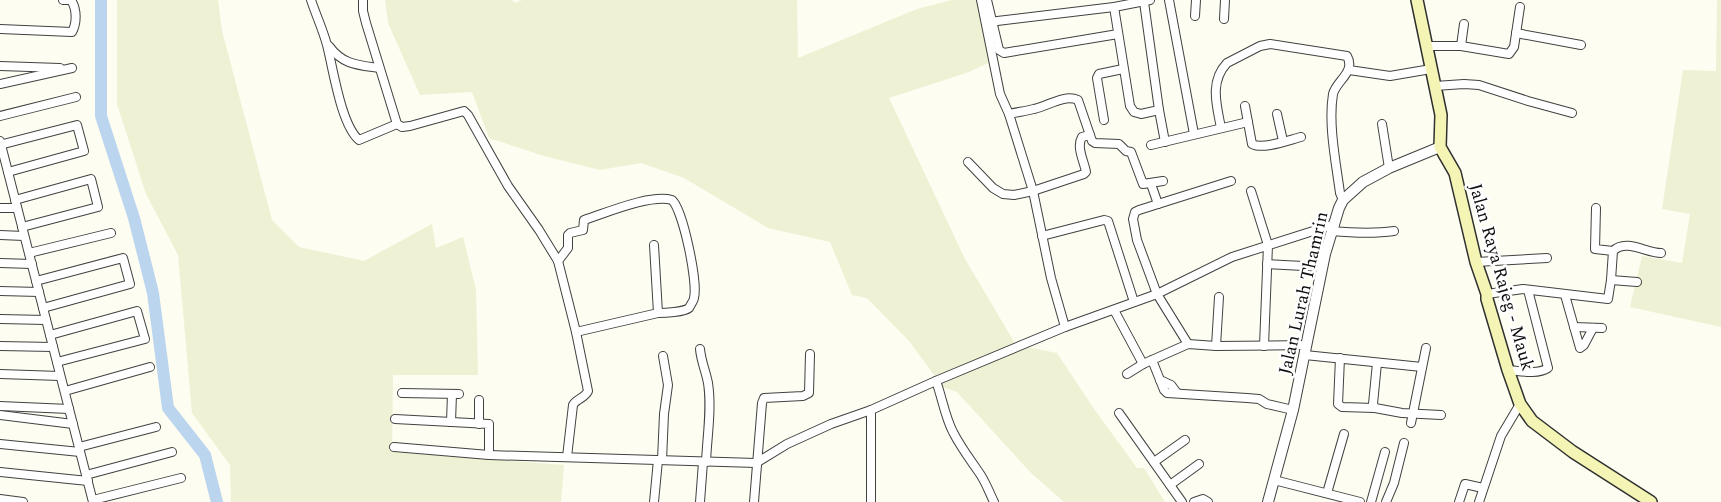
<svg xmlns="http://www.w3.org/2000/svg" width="1721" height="502" font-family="Spectral,serif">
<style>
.farmland{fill:#eff1d4}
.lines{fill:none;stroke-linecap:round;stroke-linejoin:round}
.river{stroke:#bcd5ef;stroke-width:12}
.minor-casing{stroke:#414141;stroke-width:10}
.tertiary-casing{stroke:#414141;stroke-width:12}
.secondary-casing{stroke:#303030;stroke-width:14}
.minor{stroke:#fff;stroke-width:8}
.tertiary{stroke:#fff;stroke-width:10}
.secondary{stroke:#f4f5b4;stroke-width:11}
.labels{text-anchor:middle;stroke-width:5;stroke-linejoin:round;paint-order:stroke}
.street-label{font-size:18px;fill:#0e0e0e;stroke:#fff}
</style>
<rect width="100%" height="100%" fill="#fdfdf1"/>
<g class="farmland">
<path d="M117 0H218L222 31 272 220 299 247 364 261 432 224 436 248 463 237 476 290 478 375H393L392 452 564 465 561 502H231L230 465 192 413 178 255 146 194 117 104Z"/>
<path d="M385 0H512L515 3 522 0H797L798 58 917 9 952 0H982L997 59 969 72 889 98 965 259 1016 345 1057 353 1094 409 1137 468H1144L1165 502H1064L1030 472 957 392 943 387 909 341 867 298 852 295 830 242 768 228 684 178 641 163 600 170 544 156 489 138 472 92 420 95 388 23Z"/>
<path d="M1717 0H1721V327L1630 307 1642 256 1682 263 1690 214 1662 209 1683 70 1716 71Z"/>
</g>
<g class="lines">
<path class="river" d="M101 0V116L134 218 153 293 168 408 205 455 217 502"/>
<g class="minor-casing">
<g id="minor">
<path d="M311 0C316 15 323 30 327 45 333 68 341 125 359 140L397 124"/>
<path d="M363 0V11L366 23 397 124 402 127 410 126 464 111 468 115 508 186 539 230 558 261 576 332 588 391C585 398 576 399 573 405L567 457"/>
<path d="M981 0 1000 94 1009 114 1033 191 1051 278 1065 327"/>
<path d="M987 0 999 50 1004 53 1118 34"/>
<path d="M1169 0 1194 134"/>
<path d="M1114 7 1130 106 1134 112 1141 114 1159 110 1144 2"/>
<path d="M1195 16 1196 0"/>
<path d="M1224 19 1225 0"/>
<path d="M989 22 1114 7 1150 0"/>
<path d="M0 29 72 32C77 23 77 9 71 0H63"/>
<path d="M1516 33 1581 45"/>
<path d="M329 46C343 65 358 65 379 68"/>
<path d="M1427 46H1461L1509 54 1514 47 1520 7"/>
<path d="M1461 46 1464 24"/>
<path d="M0 66 60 68"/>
<path d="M1349 70 1390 76 1431 69"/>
<path d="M0 84 72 68"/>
<path d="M1435 86 1464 84 1479 85 1528 101 1572 113"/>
<path d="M1245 106 1252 144C1262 150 1289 140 1301 137"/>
<path d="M1159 110 1165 142"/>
<path d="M1009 114C1018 112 1026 111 1034 109 1048 106 1064 94 1078 100L1092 141 1095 143 1119 144 1126 151 1131 152 1143 184 1163 181"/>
<path d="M1277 114 1283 141"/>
<path d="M0 116 76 97"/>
<path d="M1104 120 1097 78 1099 74 1123 69"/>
<path d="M1382 124 1389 168"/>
<path d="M1221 128C1217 106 1209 82 1227 63L1260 46 1270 44 1347 56C1356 72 1336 81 1333 94 1328 124 1336 163 1340 193L1343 200"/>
<path d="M0 141 93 502"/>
<path d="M0 145 77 125 84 151 8 172"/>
<path d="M1151 145 1248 122"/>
<path d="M968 162 993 188 1003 194 1014 195 1033 191 1084 174 1086 172C1084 161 1076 147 1082 137L1090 135"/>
<path d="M1151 184 1158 204"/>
<path d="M1251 191 1268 245 1264 346"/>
<path d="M15 200 91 179 98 207 22 227"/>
<path d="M0 208H17"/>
<path d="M1332 231C1354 233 1373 234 1394 231"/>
<path d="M0 235 24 236"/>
<path d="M1042 236 1104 220 1108 221 1134 302"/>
<path d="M1613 251C1626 238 1646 253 1661 253"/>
<path d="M29 253 111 233"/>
<path d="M558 261 568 248V235L570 233 583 230 584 220C606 213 650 194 672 200 683 210 698 282 694 298 694 300 690 306 689 308 684 312 665 313 658 313"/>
<path d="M1476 262 1547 258"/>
<path d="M0 263 32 264"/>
<path d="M1267 264 1322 267"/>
<path d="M1611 280 1637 282"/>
<path d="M36 281 123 258 130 284 43 308"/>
<path d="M0 291 39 292"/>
<path d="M1487 294 1523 289 1608 299 1611 280 1613 251 1595 249 1596 208"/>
<path d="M1565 295 1580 348 1584 345 1593 328"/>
<path d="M1114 310 1143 364"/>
<path d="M0 319 46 320"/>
<path d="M1574 327 1602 328"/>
<path d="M576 332 658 313 654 245"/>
<path d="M50 335 137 311 145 339 57 362"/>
<path d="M1188 344 1157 294 1137 240 1133 219 1135 212 1139 210 1231 181"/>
<path d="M0 346 53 347"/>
<path d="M1216 346 1219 297"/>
<path d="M700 349C701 361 706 372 708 383 712 409 707 437 706 462"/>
<path d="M1305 355 1422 367"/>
<path d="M1340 358 1338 404 1342 407 1375 408"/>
<path d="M1152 360 1164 390 1167 393 1247 398 1259 399 1267 404 1293 410"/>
<path d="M1377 363 1373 404 1375 408 1402 413 1441 415"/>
<path d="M1508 370C1520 371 1537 375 1548 368L1528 290"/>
<path d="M0 374 60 376"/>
<path d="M1127 374 1143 364 1188 344 1216 346 1307 345"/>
<path d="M1160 380 1171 385 1177 393"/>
<path d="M936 381C942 397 945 417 953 432 960 446 969 458 978 471 985 480 989 492 994 502"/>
<path d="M65 391 150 367"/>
<path d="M402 393 459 394"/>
<path d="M479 400V424"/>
<path d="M0 406 69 409"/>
<path d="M871 410V502"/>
<path d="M1119 413 1182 502"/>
<path d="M0 415 73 424"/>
<path d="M451 422 452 394"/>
<path d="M1411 423 1426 348"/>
<path d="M0 444 80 452"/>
<path d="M79 447 156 427"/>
<path d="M394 447 489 455V424L395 419"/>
<path d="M489 455 756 463 787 444 831 424 871 410 938 380 1065 327 1157 294 1232 257 1335 224"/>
<path d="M662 460 664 414 668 385 663 356"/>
<path d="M1154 462 1185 440"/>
<path d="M0 472 88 481"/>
<path d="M86 475 172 452"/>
<path d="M1274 480 1360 502"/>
<path d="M1170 485 1199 464"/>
<path d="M1327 493 1344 434"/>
<path d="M0 499 23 502"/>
<path d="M93 500 181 478"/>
<path d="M654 502 658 460"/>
<path d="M700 502 703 462"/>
<path d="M754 502 762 403 764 398 803 396 809 393 810 354"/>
<path d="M1194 502 1203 499 1208 502"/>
<path d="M1371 502 1385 452"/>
<path d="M1386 502 1394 483 1404 443"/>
<path d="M1459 502 1465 484 1483 488"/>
<path d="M1479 502 1501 436 1520 404"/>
</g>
</g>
<g class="tertiary-casing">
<path id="tertiary" d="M1268 502 1293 410 1325 254 1339 208 1343 200 1363 182 1389 168 1440 147"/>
</g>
<g class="secondary-casing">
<path id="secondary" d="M1417 0 1441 115 1440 147 1455 173 1476 262 1487 294V299L1508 370 1520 404 1532 421 1573 452 1651 502"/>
</g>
<use href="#minor" class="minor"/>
<use href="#tertiary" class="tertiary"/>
<use href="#secondary" class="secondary"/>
</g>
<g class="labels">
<g class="street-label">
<text transform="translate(1502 277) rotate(74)" y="6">Jalan Raya Rajeg - Mauk</text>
<text transform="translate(1303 293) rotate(-77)" y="6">Jalan Lurah Thamrin</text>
</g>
</g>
</svg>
